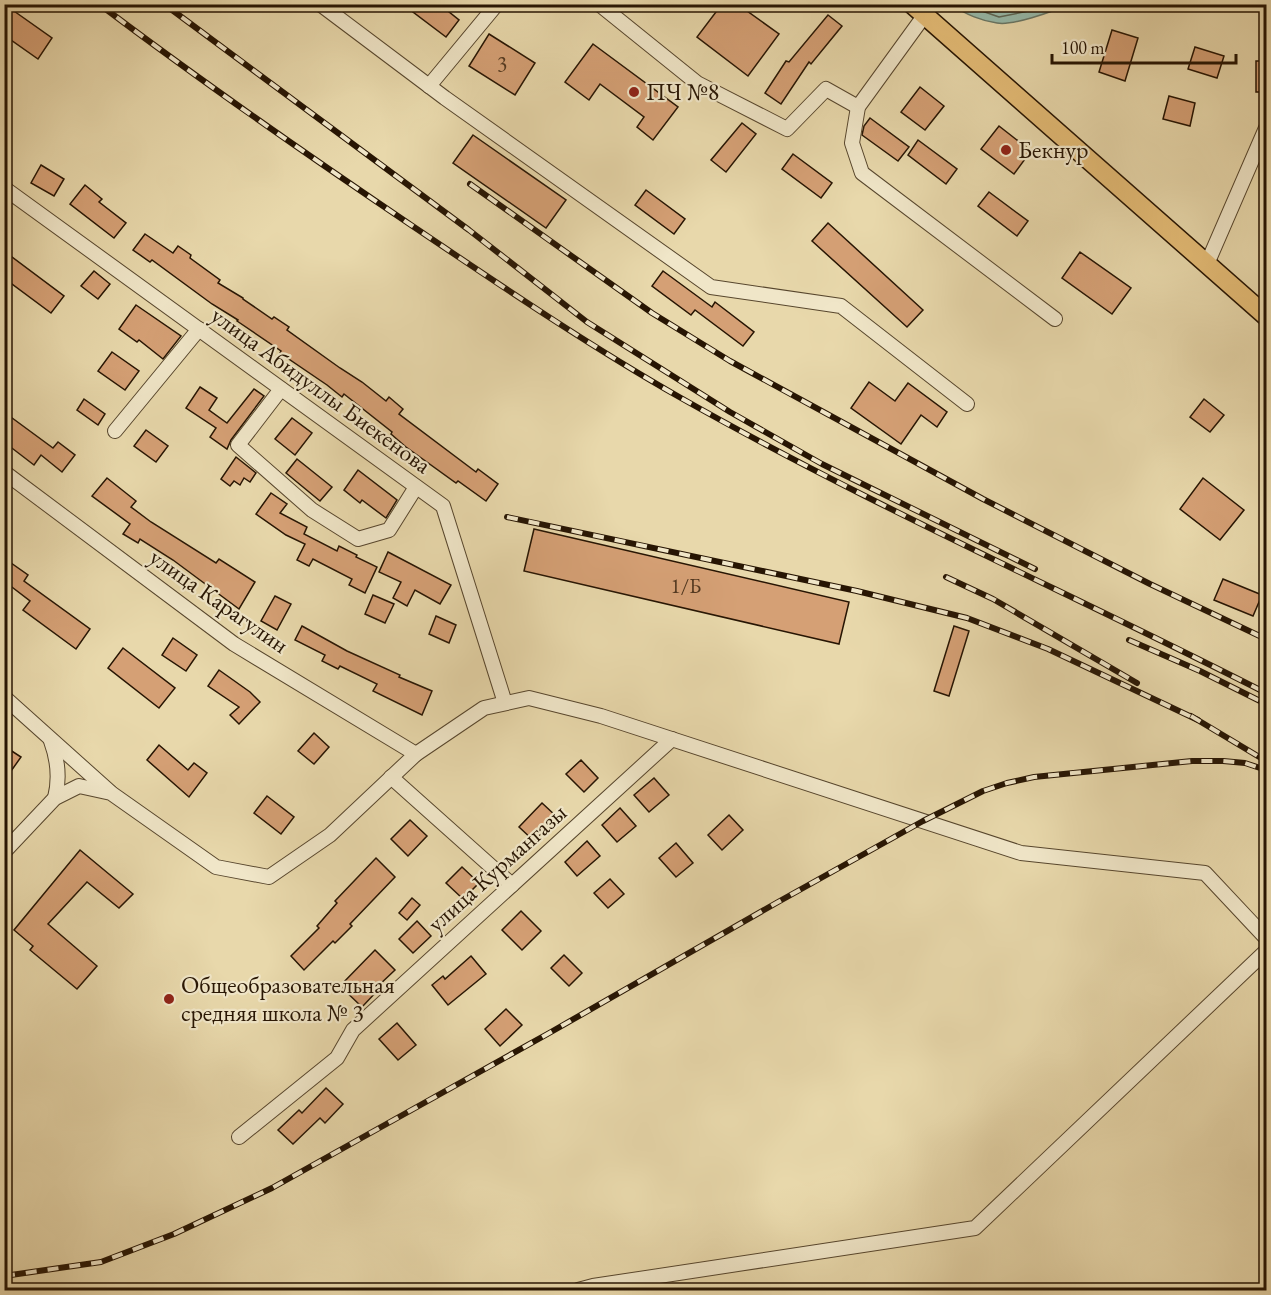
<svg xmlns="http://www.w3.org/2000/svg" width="1271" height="1295" font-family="'EB Garamond',serif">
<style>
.water{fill:#97baaa;stroke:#6a7867;stroke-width:1.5}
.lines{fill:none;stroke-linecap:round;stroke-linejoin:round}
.shore{stroke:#5f6856;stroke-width:1.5}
.building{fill:#d5a075;stroke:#271503;stroke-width:1.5}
.minor-casing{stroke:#57462d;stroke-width:16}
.major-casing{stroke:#271503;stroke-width:21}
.minor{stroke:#f0e6c8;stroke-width:14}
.major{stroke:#e4bc76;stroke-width:18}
.rail-casing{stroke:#271503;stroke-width:6}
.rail{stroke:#f0e6c8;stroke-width:4;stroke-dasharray:11;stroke-linecap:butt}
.poi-dot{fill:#8f2418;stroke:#f0e6c8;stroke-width:2}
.labels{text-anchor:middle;stroke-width:4.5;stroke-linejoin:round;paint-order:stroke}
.number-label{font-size:21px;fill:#523820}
.poi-label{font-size:24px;fill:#271503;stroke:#f0e6c8;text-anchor:start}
.street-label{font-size:24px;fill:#271503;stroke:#f0e6c8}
</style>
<rect width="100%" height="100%" fill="#e8d8ab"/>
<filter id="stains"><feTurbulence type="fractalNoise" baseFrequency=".00333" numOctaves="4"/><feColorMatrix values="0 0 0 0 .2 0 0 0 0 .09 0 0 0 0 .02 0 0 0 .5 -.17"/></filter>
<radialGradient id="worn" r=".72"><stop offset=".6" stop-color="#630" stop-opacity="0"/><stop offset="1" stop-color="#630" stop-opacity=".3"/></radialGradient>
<path class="water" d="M953 5H1066C1052 12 1012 26 997 23 982 21 964 14 953 5Z"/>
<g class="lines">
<path class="shore" d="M962 4 999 17 1044 8 1053 4"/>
</g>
<g class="building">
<path d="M4 4 52 38 38 59 4 35Z"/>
<path d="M418 4H439L459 20 446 37 413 12Z"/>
<path d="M722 4H746L743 8 779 34 748 76 697 37Z"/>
<path d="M828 15 842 26 811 64 809 62 781 104 765 93 786 61 789 62Z"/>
<path d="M1112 30 1138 38 1125 81 1099 72Z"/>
<path d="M489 34 535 63 515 95 469 66Z"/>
<path d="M593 44 678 107 653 140 637 127 644 117 600 84 589 100 565 82Z"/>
<path d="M1195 47 1224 56 1217 78 1188 69Z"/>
<rect x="1256" y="61" width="10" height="31"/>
<path d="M920 87 944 106 925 130 901 112Z"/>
<path d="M1169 96 1195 103 1190 126 1163 119Z"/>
<path d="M870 118 909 147 898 161 862 135 864 126Z"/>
<path d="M742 123 756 134 726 172 711 160Z"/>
<path d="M999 126 1031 151 1014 174 981 149Z"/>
<path d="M473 135 566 200 546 228 453 163Z"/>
<path d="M918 140 957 169 946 184 908 155Z"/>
<path d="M793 154 832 183 821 198 782 169Z"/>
<path d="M41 165 64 179 54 196 31 183Z"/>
<path d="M85 185 102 199 99 202 126 223 114 238 70 204Z"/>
<path d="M646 190 685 219 674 234 635 205Z"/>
<path d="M989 192 1028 221 1017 236 978 206Z"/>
<path d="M828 223 923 310 907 327 812 241Z"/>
<path d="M145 234 173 253 178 246 191 255 190 258 220 280 218 283 243 298V299L272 319 274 317 289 327 287 330 340 368 362 382 386 401 389 397 403 409 399 414 476 472 478 469 498 484 486 501 458 481 456 483 406 447 391 434 392 432 344 394 342 397 327 385 280 353 281 351 237 321 238 320 212 304 152 260 150 262 133 250Z"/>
<path d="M4 251 64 296 51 313 4 278Z"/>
<path d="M1080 252 1131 288 1112 314 1062 278Z"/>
<path d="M94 271 110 284 98 299 81 286Z"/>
<path d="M663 271 712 307 715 302 754 332 743 346 695 310 691 315 652 286Z"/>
<path d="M136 305 181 336 163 359 139 340 137 342 119 329Z"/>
<path d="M112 352 139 371 125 390 98 371Z"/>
<path d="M869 382 895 401 908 383 947 412 937 427 921 415 901 444 851 408Z"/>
<path d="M200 387 217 398 209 410 227 423 254 389 264 396 231 440 227 449 210 437 216 428 186 408Z"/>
<path d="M84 399 105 414 98 425 77 410Z"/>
<path d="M1204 399 1224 415 1210 432 1190 417Z"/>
<path d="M4 412 53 448 58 442 75 455 62 472 41 455 34 465 4 442Z"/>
<path d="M292 418 312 433 295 455 275 439Z"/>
<path d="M146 430 168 446 156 462 134 446Z"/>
<path d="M236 457 256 473 250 482 244 478 240 485 234 481 230 486 221 479Z"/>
<path d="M297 459 332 487 320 501 286 473Z"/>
<path d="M358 470 397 500 386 518 362 500 360 503 344 490Z"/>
<path d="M107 478 136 501 131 507 151 522 216 563 219 559 255 582 239 609 173 560 140 539 138 543 123 534 130 524 92 496Z"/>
<path d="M1203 478 1244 510 1220 540 1180 509Z"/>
<path d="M271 493 287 504 280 513 307 527 304 534 337 551 339 546 357 555 356 557 377 567 365 593 349 585 352 579 313 559 309 566 297 560 305 544 286 535 256 514Z"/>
<path d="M534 529 849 602 839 644 524 571Z"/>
<path d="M388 552 451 585 440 604 415 590 407 606 393 598 401 582 379 572Z"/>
<path d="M4 558 28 575 24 581 90 629 76 649 23 610 30 601 4 581Z"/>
<path d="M1223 579 1262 595 1253 616 1214 600Z"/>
<path d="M373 595 394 604 385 623 365 614Z"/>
<path d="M275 596 291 604 277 630 261 621Z"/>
<path d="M436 616 456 625 449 643 429 634Z"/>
<path d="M302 626 347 651 400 675 399 677 432 691 422 715 373 691 377 684 340 666 338 669 322 661 325 655 295 640Z"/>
<path d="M954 626 969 631 949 696 934 691Z"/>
<path d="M173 638 197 655 186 671 162 655Z"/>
<path d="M123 648 175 688 159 708 108 668Z"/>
<path d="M219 670 250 692 260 702 239 724 230 715 239 707 208 686Z"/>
<path d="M314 733 329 747 314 764 298 751Z"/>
<path d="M159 745 188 770 194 763 207 773 189 797 147 760Z"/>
<path d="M4 746 21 757 4 781Z"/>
<path d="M581 760 598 778 584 792 566 774Z"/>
<path d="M654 778 669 795 649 812 634 795Z"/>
<path d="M267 796 294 817 281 834 254 813Z"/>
<path d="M542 803 557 817 534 841 519 827Z"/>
<path d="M620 808 636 826 617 842 602 825Z"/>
<path d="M729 815 743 830 722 850 708 835Z"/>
<path d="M410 820 427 836 408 856 391 839Z"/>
<path d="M587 841 600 856 577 876 565 862Z"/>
<path d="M676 843 693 863 676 877 659 858Z"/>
<path d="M80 850 133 894 119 908 87 882 48 924 97 966 77 989 30 950 33 946 14 930Z"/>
<path d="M376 858 395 877 350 924 352 926 335 943 333 941 304 970 291 956 319 928 317 926 337 903 335 901Z"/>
<path d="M462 867 479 883 463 899 446 883Z"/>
<path d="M610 879 624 894 608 908 594 893Z"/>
<path d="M412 898 420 905 407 920 399 913Z"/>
<path d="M521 911 541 931 522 950 502 930Z"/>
<path d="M417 921 431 936 413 953 399 939Z"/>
<path d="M375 950 395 970 377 987 379 989 362 1007 340 986Z"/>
<path d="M564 955 582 973 569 986 551 968Z"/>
<path d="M471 956 486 974 448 1005 432 985 443 976 445 979Z"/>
<path d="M506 1009 522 1025 500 1046 485 1029Z"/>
<path d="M397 1023 416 1045 398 1060 379 1039Z"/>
<path d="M326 1088 343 1104 325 1123 320 1118 293 1144 278 1130 299 1110 302 1113Z"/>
</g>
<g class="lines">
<g class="minor-casing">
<g id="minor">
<path d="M320 4 445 98 711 287 841 306 967 404"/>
<path d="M599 4 697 83 787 129 826 89 858 107"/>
<path d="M924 16 858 107 852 143 862 173 1055 319"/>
<path d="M429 86 497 4"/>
<path d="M4 188 443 506 505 703"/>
<path d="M1207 264 1266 128"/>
<path d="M281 389 238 445 312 510 358 539 389 530 416 487"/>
<path d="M115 431 199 329"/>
<path d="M4 472 234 644 416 754"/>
<path d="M4 697 110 792"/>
<path d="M51 741C58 760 60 778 55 798"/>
<path d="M391 777 512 885"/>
<path d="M4 852 55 798 79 786 111 793 216 867 269 877 330 835 416 754 484 708 529 698 601 716 1021 853 1205 873 1266 938"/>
<path d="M239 1137 337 1058 353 1030 672 739"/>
<path d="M578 1290 593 1286 975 1228 1266 951"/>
</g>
</g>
<g class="major-casing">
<path id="major" d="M912 4 1266 316"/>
</g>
<use href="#minor" class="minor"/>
<use href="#major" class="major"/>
<g class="rail-casing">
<g id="rail">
<path d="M99 4C201 81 306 154 411 225 500 285 588 345 681 398 871 506 1072 594 1266 693"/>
<path d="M164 4 469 230 587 322 730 412 822 464 1035 569"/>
<path d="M470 184 652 313 730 361 983 499 1150 584 1266 639"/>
<path d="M507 517 857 591 967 618 1048 649 1198 720"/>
<path d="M946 577 993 599 1137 683"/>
<path d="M1129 640 1200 671 1266 704"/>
<path d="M1191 716 1266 761"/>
<path d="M4 1276 101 1262 174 1234 272 1188 551 1032 778 902 923 821 983 791 1007 783 1034 777 1192 761H1223L1245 763 1266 770"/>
</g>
</g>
<use href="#rail" class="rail"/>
</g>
<g class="poi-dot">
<circle cx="634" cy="92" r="6"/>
<circle cx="1006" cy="150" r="6"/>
<circle cx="169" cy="999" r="6"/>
</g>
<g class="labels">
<g class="number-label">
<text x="502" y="71">3</text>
<text x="686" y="593">1/Б</text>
</g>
<g class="poi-label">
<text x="646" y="100">ПЧ №8</text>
<text x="1018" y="158">Бекнур</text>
<text x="181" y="993">Общеобразовательная<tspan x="181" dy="28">средняя школа № 3</tspan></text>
</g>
<g class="street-label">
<text transform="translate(321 390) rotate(36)" y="8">улица Абидуллы Биекенова</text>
<text transform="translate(219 601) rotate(35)" y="8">улица Карагулин</text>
<text transform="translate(497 868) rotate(-42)" y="8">улица Курмангазы</text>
</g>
</g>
<rect width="1271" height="1295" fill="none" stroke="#e8d8ab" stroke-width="24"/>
<rect x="6" y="6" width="1259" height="1283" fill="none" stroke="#271503" stroke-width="3"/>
<rect x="12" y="12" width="1247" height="1271" fill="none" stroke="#271503" stroke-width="1.5"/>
<path d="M1052 54v9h184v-9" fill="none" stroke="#271503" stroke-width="3"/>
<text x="1061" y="54" font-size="18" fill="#271503" stroke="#f0e6c8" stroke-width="4.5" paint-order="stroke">100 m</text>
<rect width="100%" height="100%" filter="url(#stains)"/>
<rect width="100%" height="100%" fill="url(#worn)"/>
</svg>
